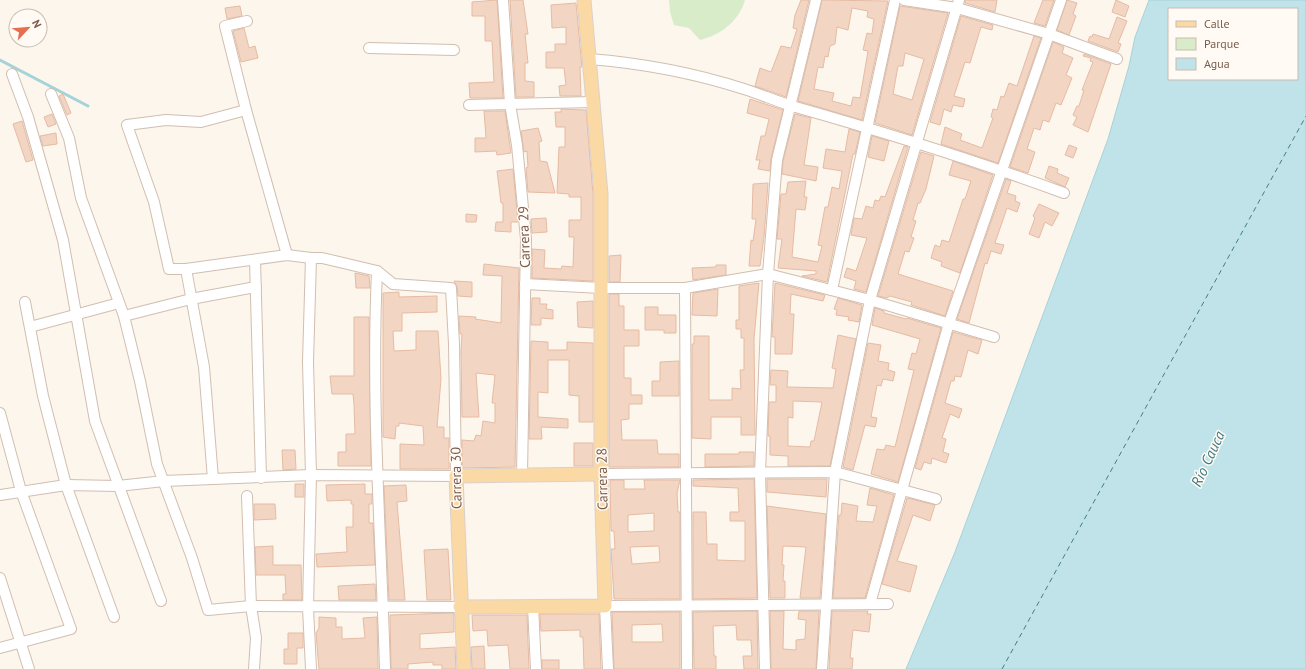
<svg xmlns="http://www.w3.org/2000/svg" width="1306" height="669" font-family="'PT Sans',sans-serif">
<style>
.green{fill:#d8ecc9}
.water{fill:#bfe3e8;stroke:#a5d3da;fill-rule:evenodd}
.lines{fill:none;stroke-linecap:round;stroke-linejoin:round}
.stream{stroke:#a5d3da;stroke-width:3}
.ferry{stroke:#437c86;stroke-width:1;stroke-dasharray:5 4;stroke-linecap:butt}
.building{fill:#f3d5c3;stroke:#e6bba3;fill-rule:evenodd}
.minor-casing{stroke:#d1beb0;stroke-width:12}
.major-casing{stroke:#dad1cd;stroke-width:15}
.minor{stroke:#fff;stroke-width:10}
.major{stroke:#fbd9a5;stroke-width:13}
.labels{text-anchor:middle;stroke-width:3;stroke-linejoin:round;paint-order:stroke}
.street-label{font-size:14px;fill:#7a5c4d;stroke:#fffaf3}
.water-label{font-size:15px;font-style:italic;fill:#437c86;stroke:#fffaf3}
</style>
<rect width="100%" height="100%" fill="#fdf6ec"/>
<path class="green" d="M669 0H745C739 21 721 35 700 40L689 28 674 25 670 12Z"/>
<path class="water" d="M1149 0H1306V669H906L955 552 1108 139 1129 66 1135 37ZM1169 9H1297V79H1169Z"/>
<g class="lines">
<path class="stream" d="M0 60 88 106"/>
<path class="ferry" d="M1002 669 1306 116"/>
</g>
<g class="building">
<path d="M497 0 503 98H470L469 83 494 82 492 41H485V16H472V2Z"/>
<path d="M510 0H523L528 34H525L528 63H525V81L534 82V97H516Z"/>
<path d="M801 0H809L786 97 755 86 760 68 771 72 781 46 791 48 797 29 793 28 795 15Z"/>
<path d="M822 0 888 1 862 120 798 101ZM852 8 868 11 867 17 874 19 872 34 867 33 863 50 868 51 860 98 853 97 851 106 832 101 834 93 814 89 818 67 823 68 825 56 828 57 830 46 835 44 837 27 848 30Z"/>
<path d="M965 0H997L995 12 965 3Z"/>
<path d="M1043 0H1054L1045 26 1034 23Z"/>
<path d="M1067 0 1077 3 1073 14 1076 16 1069 35 1057 30Z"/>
<path d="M1116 0 1129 6 1125 17 1112 12Z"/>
<path d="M576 3 582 67H580L581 96H560L559 86 566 85 564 68H546V52H555V44H566V27L552 28 551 5Z"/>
<path d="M240 6 242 16 227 19 225 8Z"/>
<path d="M900 6 948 13 912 135 875 123ZM905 53 924 59 912 100 893 94 898 66H903Z"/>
<path d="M961 16 993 25 992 30 981 27 970 63 965 62 954 96 965 99 963 107 953 105 951 112 944 109 940 125 930 122Z"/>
<path d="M1117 17 1127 21 1118 43 1121 44 1118 52 1088 41 1090 36 1092 37 1093 34 1109 39Z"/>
<path d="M244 28 249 48 255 46 258 58 241 62 233 31Z"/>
<path d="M1034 36 1041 38 998 163 941 144 945 127 962 134 960 140 982 148 993 118 991 117 993 109 997 110 1001 96 1004 97 1009 83 1017 86Z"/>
<path d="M1053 42 1064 47 1062 53 1073 58 1066 75 1072 78 1061 105 1056 103 1049 122 1043 120 1040 130 1034 128 1027 149 1035 152 1028 173 1010 167Z"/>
<path d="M1084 54 1111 64 1088 132 1073 125 1077 117 1073 115 1077 106H1079L1084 90H1082L1093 62 1090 61 1091 58 1083 56Z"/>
<path d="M63 94 71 113 67 115 59 96Z"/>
<path d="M750 99 783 110 771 158 770 171 758 169 760 160H756L761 136H765L769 119 747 113Z"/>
<path d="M561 109 586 110 593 194V281L532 278V249L545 250 544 268 561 269 562 266 573 267 574 237H569V220H581V197H569V194L557 193 559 147H565V127H556L555 112H561Z"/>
<path d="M484 111H505L511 153 497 155 496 151 475 152V138H486Z"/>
<path d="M52 114 56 124 48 127 44 117Z"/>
<path d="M795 114 811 118 804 165 818 167 816 181 782 174 783 161Z"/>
<path d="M22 121 33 160 26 162 13 124Z"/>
<path d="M538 128 542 141 539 142 540 161 547 162 555 193 528 192 526 168 528 167 527 151 524 152 521 131Z"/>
<path d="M849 129 860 132 855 154H853L827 282 802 276 816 274V271L778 268 782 239H777L781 194H786L788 182 806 181 804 197H807L805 210 796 209 792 257 818 262 822 246 818 245 825 207H828L832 187 839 189 842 171 823 168 826 149 845 152Z"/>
<path d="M56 133 57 144 43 146 40 136Z"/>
<path d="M872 136 889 141 884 161 868 157Z"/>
<path d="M1069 145 1077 148 1073 158 1065 155Z"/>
<path d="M904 146 908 147 866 292 854 289 856 281 844 277 847 268 856 271 867 238 851 235 854 218 862 219 866 206 873 208 875 200 879 201 881 196 885 197Z"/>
<path d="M921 152 934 156 926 189 920 203H918L913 220 916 221 911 237 914 238 909 252 905 251 898 274 953 291 945 316 911 305 912 302 890 296 887 298 878 296Z"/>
<path d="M953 161 993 175 960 273 941 266 942 262 931 258 935 245 940 247 942 240 949 242 963 199H965L971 181 949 175Z"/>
<path d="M1049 166 1058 169 1057 173 1069 178 1065 187 1045 178Z"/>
<path d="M513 169 518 222H511V232L495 231 496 222H503V203H501L497 171Z"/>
<path d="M1006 179 1011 181 1007 193 1016 196 1015 201 1020 203 1017 212 1007 208 995 243 1004 245 1001 254 991 251 987 264 985 263 969 323 957 319Z"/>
<path d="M768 183 764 237 760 266H749L751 240 753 241 756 219H752L753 184Z"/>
<path d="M1039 204 1059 213 1052 226 1045 222 1039 238 1029 234 1035 218 1033 216Z"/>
<path d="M466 214 477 215 476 222H466Z"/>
<path d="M546 218 547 232 532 233 531 219Z"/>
<path d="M621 255 620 282H609V256Z"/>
<path d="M484 264 519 268 515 467 462 468V440L474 441 476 435 481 436 483 421 495 423V403H492L495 375 476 373 479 417H462L461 351 462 334H460L459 316 476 317 475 319 501 323 502 276 483 275Z"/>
<path d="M716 265H726V275L693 280 692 268 716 267Z"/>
<path d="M355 273 369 276 370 288H356Z"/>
<path d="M454 281 472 282V297L458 296 457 287Z"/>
<path d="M759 283 754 339 755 435H741V417H711V439L692 438V344H694V336H709V400H732V388L741 389 740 370H744V338H741V329H736V320H739V286Z"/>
<path d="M775 283 825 295 823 301 791 294 790 314H794L792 354H775V337H772Z"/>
<path d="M718 289 717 316 692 315 693 293Z"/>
<path d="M399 292V297L437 296V312L402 313V331H393L394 351 416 350V331H438L441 379 437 427H444V438H449V469H400V444L424 445 423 426 399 423V426H396L395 439 383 437V293Z"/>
<path d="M609 294H619V306H624V330H639V346H624V378H631V395H642V404H629V419L621 420 622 440H657L658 454H679V467H609Z"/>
<path d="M532 298H540V304H547L546 309 553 310V319L541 318V325H531Z"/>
<path d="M838 298 862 305 859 322 848 320 849 317 836 315 837 310 834 309Z"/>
<path d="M593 301V328L578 327 577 302Z"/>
<path d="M645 307H658V315H676V333H664V330H645Z"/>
<path d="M875 308 884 311V313L906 319 907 318 941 328 898 482 871 474 877 449 884 450 886 445 895 447 914 370 908 369 912 353 916 354 920 339 872 325Z"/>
<path d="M354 317H369L371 466H338V452H346V434H355L354 404 353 394H332L330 376H354Z"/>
<path d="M953 332 982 340 978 354 968 350 961 377 955 376 954 381H951L945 403 962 409 959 418 950 414 942 438 946 439 943 452 949 454 946 463 932 458 931 464 924 462 921 470 915 468Z"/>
<path d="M838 335 856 339 830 466H788V456L770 455V436H768L769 402H776V385H770L771 370 788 371 787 387 833 388 836 369 832 368ZM793 401 822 402 814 441H811L810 447 788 446V417L793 418Z"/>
<path d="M531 341 548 342V350H567V342L593 343V422H579V396L569 395V360H548V393L538 392V417L568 419V428L541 427 542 439H529Z"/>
<path d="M868 343 881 345 878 361 889 363 888 370 895 372 893 381 883 379 881 386 877 385 871 417 877 418 875 427 865 425 853 470 843 467Z"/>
<path d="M679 361V396H652V381H660V362Z"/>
<rect x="574" y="443" width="19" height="23"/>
<path d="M282 450H295L296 469 283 470Z"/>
<path d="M739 452H754V466L705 467V454H739Z"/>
<path d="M754 479 757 598 693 599V512H706L707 544H717V560L745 561V521H730V512H739L738 488 693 486V480Z"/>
<path d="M767 479H827L826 497 767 492Z"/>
<path d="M610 480H624V489H645L644 480H680L677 493 678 512H680V599H614L611 549H615L614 531H611ZM654 513V531L628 532V515ZM659 546 660 562 632 564 630 547Z"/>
<rect x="295" y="484" width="9" height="13"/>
<path d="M365 484V494H372V504H369V523H373L375 565 317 567 316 554 347 552 346 527H353V504H351V500L327 501 326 485Z"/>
<path d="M406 485 407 501 397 502 405 600H389L384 486Z"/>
<path d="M870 488 894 495 865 598H833L839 515H841L842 503 858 506 856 521 873 522 877 506 867 505Z"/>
<path d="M907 498 935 505 930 521 913 515 897 561 917 566 910 592 882 584Z"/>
<path d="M254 504H275L276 519 254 520Z"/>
<path d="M767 506 826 514 820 598H800L806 547 783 546 782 565H784L783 581H785V598H770Z"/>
<path d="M273 546V565H301L302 600H283V594H286L285 575H256L255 547Z"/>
<path d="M448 549 451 600H427L424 550Z"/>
<path d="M375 584 376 600H339L338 586Z"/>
<path d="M757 611 758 669H744L743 656H752L751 640H737L736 625 713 626 714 656H716V669H694L693 612Z"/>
<path d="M770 611H784L783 649 796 650V640L805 639 806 620 798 619 799 611H819L816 669H771Z"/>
<path d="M832 611H868L867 614H871L869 632 853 630 850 658H853L852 669H829Z"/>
<path d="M612 612H680V669H614ZM662 624 663 642H632V625Z"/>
<path d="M452 613 454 614V632L420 634V649L455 647 456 669H442V665H433V662L408 664V669H391L390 615Z"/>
<path d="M540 614H599L601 669H584L583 637H580V630L541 631Z"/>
<path d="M472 615H527L529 669H510L508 645 488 646 487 630 473 631Z"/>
<path d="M319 617 336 618V627H342V639L365 638 363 618 377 617 378 669H319L316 633 319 628Z"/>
<path d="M288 633H303V648H297V664H284V649H288Z"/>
<path d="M484 646 485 669H472L471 647Z"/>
<rect x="542" y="660" width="17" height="9"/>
</g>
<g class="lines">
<g class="minor-casing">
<g id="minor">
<path d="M503 0 510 104 517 145 526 239 522 475"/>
<path d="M904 0 957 8 1049 34 1117 59"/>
<path d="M247 21 225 26 246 110 287 255"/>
<path d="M369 48 454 50"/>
<path d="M589 59C641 63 694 73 744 89 760 94 776 101 792 106 884 132 974 160 1064 193"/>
<path d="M12 74 28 117 63 240 95 421 161 601"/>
<path d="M51 94 69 138 81 198 124 316 140 381 157 464 192 558 208 610 251 606 460 607"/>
<path d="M469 105 593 102"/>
<path d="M255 260 261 478"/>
<path d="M186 269 204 367 213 479"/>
<path d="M377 271C371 404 381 536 385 669"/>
<path d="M525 284 601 288H685L768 274 870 300 994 337"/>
<path d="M685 288 687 669"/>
<path d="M832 290 895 0"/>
<path d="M25 302 43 396 66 485 114 617"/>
<path d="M124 316 191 299 256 287"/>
<path d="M30 327 119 303"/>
<path d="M0 413 21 491 71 629 0 648"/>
<path d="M601 474 835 472 936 499"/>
<path d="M0 495 66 485 118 486 164 481 311 475 456 476 454 344 451 288 393 284 377 271 322 258H311L287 255 186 269H169L154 202 127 125 166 120 201 122 246 110"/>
<path d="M247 496 251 606 256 638 254 669"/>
<path d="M0 578 29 669"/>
<path d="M870 604 949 323 1061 0"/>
<path d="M533 606 536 669"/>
<path d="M311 669 308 608 311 475 308 362 311 258"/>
<path d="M608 669 605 606 888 604"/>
<path d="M765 669 760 473 768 274 777 160 816 0"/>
<path d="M822 669 835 472 870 300 959 0"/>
</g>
</g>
<g class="major-casing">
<g id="major">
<path d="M460 607 605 606 601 474V194L584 0"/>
<path d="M464 669 456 476 601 474"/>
</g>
</g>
<use href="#minor" class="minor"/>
<use href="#major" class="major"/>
</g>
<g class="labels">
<g class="street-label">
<text transform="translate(524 237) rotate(-92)" y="5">Carrera 29</text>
<text transform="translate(456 478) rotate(-91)" y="5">Carrera 30</text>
<text transform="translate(602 479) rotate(-91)" y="5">Carrera 28</text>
</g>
<g class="water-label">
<text transform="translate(1208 459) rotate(-65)" y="5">Río Cauca</text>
</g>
</g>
<rect x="1168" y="8" width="130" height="72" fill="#fffaf3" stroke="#cabbb1"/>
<rect x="1176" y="21" width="20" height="6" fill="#fbd9a5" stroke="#cabbb1"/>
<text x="1204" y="28" font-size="12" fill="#7a5c4d">Calle</text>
<rect x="1176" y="38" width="20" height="12" fill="#d8ecc9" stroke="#cabbb1"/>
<text x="1204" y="48" font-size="12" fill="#7a5c4d">Parque</text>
<rect x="1176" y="58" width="20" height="12" fill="#bfe3e8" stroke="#cabbb1"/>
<text x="1204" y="68" font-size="12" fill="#7a5c4d">Agua</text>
<g transform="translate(28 28) rotate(64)"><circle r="19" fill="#fffaf3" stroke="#cabbb1"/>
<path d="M0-3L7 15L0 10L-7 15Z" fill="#e76f51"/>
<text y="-6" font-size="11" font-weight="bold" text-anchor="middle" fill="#7a5c4d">N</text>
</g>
</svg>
